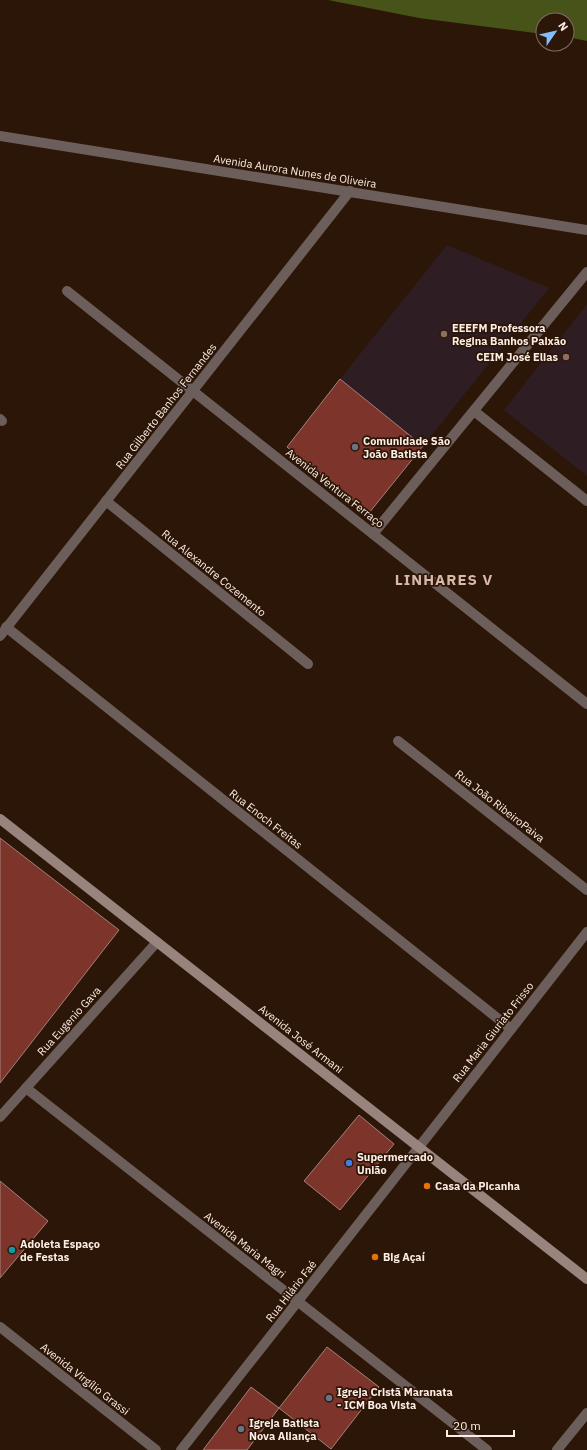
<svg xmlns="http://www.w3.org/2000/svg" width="587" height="1450" font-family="'IBM Plex Sans',sans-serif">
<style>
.education{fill:#2f1d24}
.forest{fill:#475319}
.building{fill:#7d342b;stroke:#a3817b}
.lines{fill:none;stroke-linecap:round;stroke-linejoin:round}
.minor{stroke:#6c5e5a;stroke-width:10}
.tertiary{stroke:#6c5e5a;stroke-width:10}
.secondary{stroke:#99837d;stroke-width:10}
.education-dot{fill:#8d6e63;stroke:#2c1608;stroke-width:1.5}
.worship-dot{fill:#6b7280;stroke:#2c1608;stroke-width:1.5}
.shop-dot{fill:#3f7fe0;stroke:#2c1608;stroke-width:1.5}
.food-dot{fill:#e8710a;stroke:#2c1608;stroke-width:1.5}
.culture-dot{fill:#0f9aa8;stroke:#2c1608;stroke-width:1.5}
.labels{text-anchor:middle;stroke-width:3.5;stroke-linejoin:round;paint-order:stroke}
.street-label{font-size:11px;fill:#fdede4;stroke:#2c1608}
.poi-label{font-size:11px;font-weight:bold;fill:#fdede4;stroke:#2c1608;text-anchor:start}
.district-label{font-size:15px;font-weight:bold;letter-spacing:1px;fill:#d8b9a8;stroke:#2c1608}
</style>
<rect width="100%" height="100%" fill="#2c1608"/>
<g class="education">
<path d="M447 245 549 288 423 446 340 379Z"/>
<path d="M587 304V476L504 410Z"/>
</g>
<path class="forest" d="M328 0H587V41L567 37V20H543V34L419 18Z"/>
<g class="building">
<path d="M340 379 423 446 369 513 287 447Z"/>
<path d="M0 838 119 930 0 1083Z"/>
<path d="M359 1115 394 1144 340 1210 304 1181Z"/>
<path d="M0 1181 48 1221 0 1278Z"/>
<path d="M327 1347 379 1387 331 1449 279 1408Z"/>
<path d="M251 1387 279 1408 247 1450H203Z"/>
</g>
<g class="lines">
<g class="minor">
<path d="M0 136 587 230"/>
<path d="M67 291 587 704"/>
<path d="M474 411 587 501"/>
<path d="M0 419 2 421"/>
<path d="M106 501 308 664"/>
<path d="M373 534 587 272"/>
<path d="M6 627 511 1029"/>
<path d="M0 636 350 191"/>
<path d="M398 741 587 890"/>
<path d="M26 1088 487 1450"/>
<path d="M0 1117 157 942"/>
<path d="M419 1147 587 932"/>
<path d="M0 1327 156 1450"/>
<path d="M557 1450 587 1413"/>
</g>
<path class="tertiary" d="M181 1450 419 1147"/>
<path class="secondary" d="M0 819 587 1279"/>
</g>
<g class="education-dot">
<circle cx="444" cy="334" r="4"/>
<circle cx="566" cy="357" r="4"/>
</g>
<g class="worship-dot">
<circle cx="355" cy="447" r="4"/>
<circle cx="329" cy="1398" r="4"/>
<circle cx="241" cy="1429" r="4"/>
</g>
<circle class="shop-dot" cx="349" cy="1163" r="4"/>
<g class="food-dot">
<circle cx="427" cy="1186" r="4"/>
<circle cx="375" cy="1257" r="4"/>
</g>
<circle class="culture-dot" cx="12" cy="1250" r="4"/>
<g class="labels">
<g class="street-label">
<text transform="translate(295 171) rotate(9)" y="4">Avenida Aurora Nunes de Oliveira</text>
<text transform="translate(166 406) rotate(-52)" y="4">Rua Gilberto Banhos Fernandes</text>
<text transform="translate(335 488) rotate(38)" y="4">Avenida Ventura Ferraço</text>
<text transform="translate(214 573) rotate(39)" y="4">Rua Alexandre Cozemento</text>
<text transform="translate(500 806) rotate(38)" y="4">Rua João RibeiroPaiva</text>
<text transform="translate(266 819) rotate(38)" y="4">Rua Enoch Freitas</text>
<text transform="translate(69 1021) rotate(-48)" y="4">Rua Eugenio Gava</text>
<text transform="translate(493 1032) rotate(-52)" y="4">Rua Maria Giuriato Frisso</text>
<text transform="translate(301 1039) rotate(38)" y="4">Avenida José Armani</text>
<text transform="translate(245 1245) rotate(38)" y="4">Avenida Maria Magri</text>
<text transform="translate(291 1291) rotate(-52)" y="4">Rua Hilário Faé</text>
<text transform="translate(85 1379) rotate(38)" y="4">Avenida Virgílio Grassi</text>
</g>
<g class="poi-label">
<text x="452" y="332">EEEFM Professora<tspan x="452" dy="13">Regina Banhos Paixão</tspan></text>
<text x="558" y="361" text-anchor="end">CEIM José Elias</text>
<text x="363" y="445">Comunidade São<tspan x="363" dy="13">João Batista</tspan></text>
<text x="357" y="1161">Supermercado<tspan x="357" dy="13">União</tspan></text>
<text x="435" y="1190">Casa da Picanha</text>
<text x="20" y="1248">Adoleta Espaço<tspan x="20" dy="13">de Festas</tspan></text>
<text x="383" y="1261">Big Açaí</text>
<text x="337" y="1396">Igreja Cristã Maranata<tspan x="337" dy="13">- ICM Boa Vista</tspan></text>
<text x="249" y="1427">Igreja Batista<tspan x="249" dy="13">Nova Aliança</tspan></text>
</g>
<g class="district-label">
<text x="444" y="585">LINHARES V</text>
</g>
</g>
<g transform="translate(555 32) rotate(56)"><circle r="19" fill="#2c1608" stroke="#806c60"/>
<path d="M0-3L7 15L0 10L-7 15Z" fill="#83bcfb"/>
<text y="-6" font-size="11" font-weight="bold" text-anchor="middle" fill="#fdede4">N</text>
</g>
<path d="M447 1430v6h67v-6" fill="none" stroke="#fdede4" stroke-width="2"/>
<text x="453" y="1430" font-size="12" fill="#fdede4" stroke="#2c1608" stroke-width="3" paint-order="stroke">20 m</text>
</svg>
